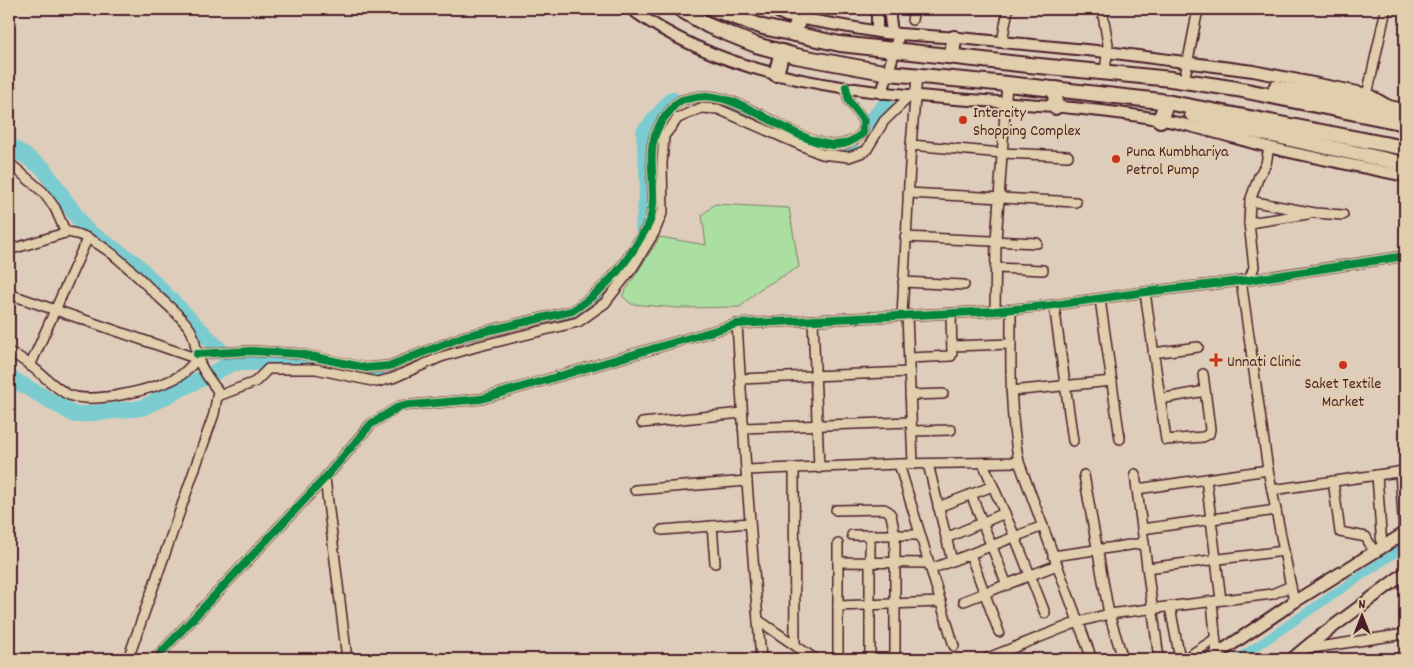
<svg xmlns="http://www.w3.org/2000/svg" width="1414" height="668" font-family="Dekko,sans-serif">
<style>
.green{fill:#aadfa1;stroke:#7a7f66}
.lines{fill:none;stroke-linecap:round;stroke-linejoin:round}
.canal{stroke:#7accd0;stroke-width:9}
.river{stroke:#7accd0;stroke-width:16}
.minor-casing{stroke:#4a1f2b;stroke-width:12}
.tertiary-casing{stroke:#4a1f2b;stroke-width:14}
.secondary-casing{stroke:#4a1f2b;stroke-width:15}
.trunk-casing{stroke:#4a1f2b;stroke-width:18}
.minor{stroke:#e1ceac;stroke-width:9}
.tertiary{stroke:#e1ceac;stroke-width:10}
.secondary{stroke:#e1ceac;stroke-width:11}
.trunk{stroke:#e1ceac;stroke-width:14}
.cycleway-casing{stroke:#e1ceac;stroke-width:11}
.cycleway{stroke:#00873e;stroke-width:8}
.poi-dot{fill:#c8321e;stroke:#e1ceac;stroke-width:2}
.labels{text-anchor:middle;stroke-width:4;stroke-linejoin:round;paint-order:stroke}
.poi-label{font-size:16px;fill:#4a1f2b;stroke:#e1ceac;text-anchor:start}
</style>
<rect width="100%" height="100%" fill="#dfcdbb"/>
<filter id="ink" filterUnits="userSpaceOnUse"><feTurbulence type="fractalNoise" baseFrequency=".02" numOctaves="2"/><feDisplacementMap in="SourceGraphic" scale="10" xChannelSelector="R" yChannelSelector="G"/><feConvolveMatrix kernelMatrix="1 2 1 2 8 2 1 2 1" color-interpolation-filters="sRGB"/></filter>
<g filter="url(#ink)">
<path class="green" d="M715 204 789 208 799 267 760 289 740 307 678 308 631 304 622 296 660 237 706 245 702 215Z"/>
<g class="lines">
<path class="canal" d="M1238 659 1405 546"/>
<g class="river">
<path d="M714 100H720L828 153 851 147"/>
<path d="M868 125 886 104"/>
<path d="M9 145 43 168 86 230 135 263 233 363"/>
<path d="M643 228 648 182 644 132 672 99"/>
<path d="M567 322 603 300"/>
<path d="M9 377 75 415 142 408 233 363 316 362 378 378"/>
</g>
<g class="minor-casing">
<g id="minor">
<path d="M1102 9 1108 44 1105 73"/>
<path d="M912 20 914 9"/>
<path d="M1002 42 1008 9"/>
<path d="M1184 81 1198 9"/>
<path d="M1366 100 1386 9"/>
<path d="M911 145 1002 153 1068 156"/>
<path d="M14 167 43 192 55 208 66 233"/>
<path d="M908 193 1076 202"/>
<path d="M1250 201 1315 213 1343 215"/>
<path d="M1249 223 1308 214"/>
<path d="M905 237 1037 243"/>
<path d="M9 250 68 232C103 237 136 276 161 299 171 308 182 317 190 329 196 338 195 348 198 358 201 370 211 381 218 391L214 414 128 659"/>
<path d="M996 268 1043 270"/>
<path d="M1241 280 1268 470 1294 602"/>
<path d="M1249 280 1254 267 1249 223 1250 201 1259 176 1266 164 1269 147"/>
<path d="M903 282 964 285"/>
<path d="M1145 292 1166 440 1203 437 1209 434 1210 429 1203 374"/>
<path d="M9 294 198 359C192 364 187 371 181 375 159 389 87 407 65 393 46 381 30 361 9 352"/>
<path d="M1100 299 1120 439"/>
<path d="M1054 305 1073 441"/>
<path d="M1011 309C1011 360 1009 412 1019 462L1092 659"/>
<path d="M995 311 996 241 1007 84"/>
<path d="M907 315 913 464"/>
<path d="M902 316 911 145 917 77"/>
<path d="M813 320 819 468"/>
<path d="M737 324 746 470 761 659"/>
<path d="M952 346 1011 344"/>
<path d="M1153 353 1198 347"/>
<path d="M197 354 252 351 301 354 366 368 389 366 465 336 572 311C602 292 624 268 641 237 644 232 648 226 650 221 661 183 637 146 669 112 672 108 676 103 680 101 682 99 688 99 691 98 736 86 787 140 832 145 844 146 855 140 863 133V120L849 101 846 87"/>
<path d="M909 358 951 356 952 353 951 313"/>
<path d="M30 366 87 239"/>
<path d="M740 379 910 372"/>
<path d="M1011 391 1112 381"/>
<path d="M910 395 943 394"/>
<path d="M218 396 255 382 268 369H316L377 382 393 378 441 357 479 346 578 322 605 303 633 267 654 233 663 211 662 164 664 136 678 118 701 108 718 109 821 154 849 157 866 151 884 121 910 96"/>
<path d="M1160 399 1205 391"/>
<path d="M642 423 742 413"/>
<path d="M743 428 911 422"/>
<path d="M912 431 951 430"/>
<path d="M983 463 1015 537 1045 613"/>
<path d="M899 464 954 646"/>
<path d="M928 464 952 561"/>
<path d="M794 469 795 645"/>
<path d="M746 470 899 464 1019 462"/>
<path d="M1400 471 1404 533"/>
<path d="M1135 474 1159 659"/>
<path d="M1084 475 1109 614 1123 659"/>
<path d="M1377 475 1382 547"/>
<path d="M325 478 347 659"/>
<path d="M1206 479 1221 600"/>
<path d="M1333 481 1340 532 1366 537 1374 552"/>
<path d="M1137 489 1268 470"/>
<path d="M635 490 747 481"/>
<path d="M1272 490 1405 471"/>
<path d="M971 494 1007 585"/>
<path d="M938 507 993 486"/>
<path d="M836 510 884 509 888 511 891 515 895 535V659"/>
<path d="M712 526 715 563"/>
<path d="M1142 529 1276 510"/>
<path d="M662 530 750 523"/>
<path d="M852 535H920"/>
<path d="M946 538 1005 513"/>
<path d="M970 554 999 632"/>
<path d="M1053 556 1144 543"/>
<path d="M838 562 929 563"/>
<path d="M1147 568 1284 551"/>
<path d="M931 569 1043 526"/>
<path d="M964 601 1057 565"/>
<path d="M1212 602 1217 655"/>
<path d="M838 606 941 602"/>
<path d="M1170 607 1180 659"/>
<path d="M758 620 815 659"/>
<path d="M1312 648 1405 634"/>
<path d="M155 659 325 478 371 424 400 406 481 399 737 324 995 311 1054 305 1145 292 1249 280 1405 256"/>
<path d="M838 659V544"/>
<path d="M870 659V535"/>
<path d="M985 659 1078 622 1109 614 1272 594 1291 586"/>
<path d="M1184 659 1215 639"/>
</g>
</g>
<g class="tertiary-casing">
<g id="tertiary">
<path d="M631 9C763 105 937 92 1091 110 1120 113 1150 117 1178 123 1208 130 1238 139 1268 147 1313 158 1359 166 1405 176"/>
<path d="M771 9 786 16 884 33 959 38 1107 52 1253 71 1368 94 1389 106"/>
<path d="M877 9V31"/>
<path d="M889 9 892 33"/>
<path d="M882 93 899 34"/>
</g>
</g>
<g class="secondary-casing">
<g id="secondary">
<path d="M1210 659 1294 602 1405 533"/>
<path d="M1292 659 1310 644 1405 573"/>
</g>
</g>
<g class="trunk-casing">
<g id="trunk">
<path d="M680 9 709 26 756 45 796 56 889 73 1007 84 1161 101 1405 148"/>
<path d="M713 9 763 27 840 44 1019 64 1171 79 1237 89 1405 123"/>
<path d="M794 34 799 18"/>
<path d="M952 56 954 38"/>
<path d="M776 74 782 52"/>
<path d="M1276 88 1405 111"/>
<path d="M1055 107 1056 89"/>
<path d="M1192 114 1231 126 1405 164"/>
<path d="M1160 120 1166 104"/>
</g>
</g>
<use href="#minor" class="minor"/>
<use href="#tertiary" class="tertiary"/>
<use href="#secondary" class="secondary"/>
<use href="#trunk" class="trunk"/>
<g class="cycleway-casing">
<g id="cycleway">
<path d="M197 354 252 351 301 354 366 368 389 366 465 336 572 311C602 292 624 268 641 237 644 232 648 226 650 221 661 183 637 146 669 112 672 108 676 103 680 101 682 99 688 99 691 98 736 86 787 140 832 145 844 146 855 140 863 133V120L849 101 846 87"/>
<path d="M155 659 325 478 371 424 400 406 481 399 737 324 995 311 1054 305 1145 292 1249 280 1405 256"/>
</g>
</g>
<use href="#cycleway" class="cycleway"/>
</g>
</g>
<g class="poi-dot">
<circle cx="963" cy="120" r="5"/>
<circle cx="1116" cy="159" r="5"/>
<path d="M1213.5 352.5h5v5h5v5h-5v5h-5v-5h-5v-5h5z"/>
<circle cx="1343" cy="365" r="5"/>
</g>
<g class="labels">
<g class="poi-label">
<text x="973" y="117">Intercity<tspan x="973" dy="18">Shopping Complex</tspan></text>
<text x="1126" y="156">Puna Kumbhariya<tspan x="1126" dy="18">Petrol Pump</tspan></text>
<text x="1227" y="366">Unnati Clinic</text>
<text x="1343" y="388" text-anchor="middle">Saket Textile<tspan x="1343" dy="18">Market</tspan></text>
</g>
</g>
<rect width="1414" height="668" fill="none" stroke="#e1ceac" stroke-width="30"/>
<rect x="15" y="15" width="1384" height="638" fill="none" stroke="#4a1f2b" stroke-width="2" filter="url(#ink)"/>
<g transform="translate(1362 616)" stroke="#e1ceac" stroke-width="4" paint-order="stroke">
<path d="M0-4L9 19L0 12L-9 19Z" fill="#4a1f2b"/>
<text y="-8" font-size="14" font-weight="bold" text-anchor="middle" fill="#4a1f2b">N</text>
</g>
</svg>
